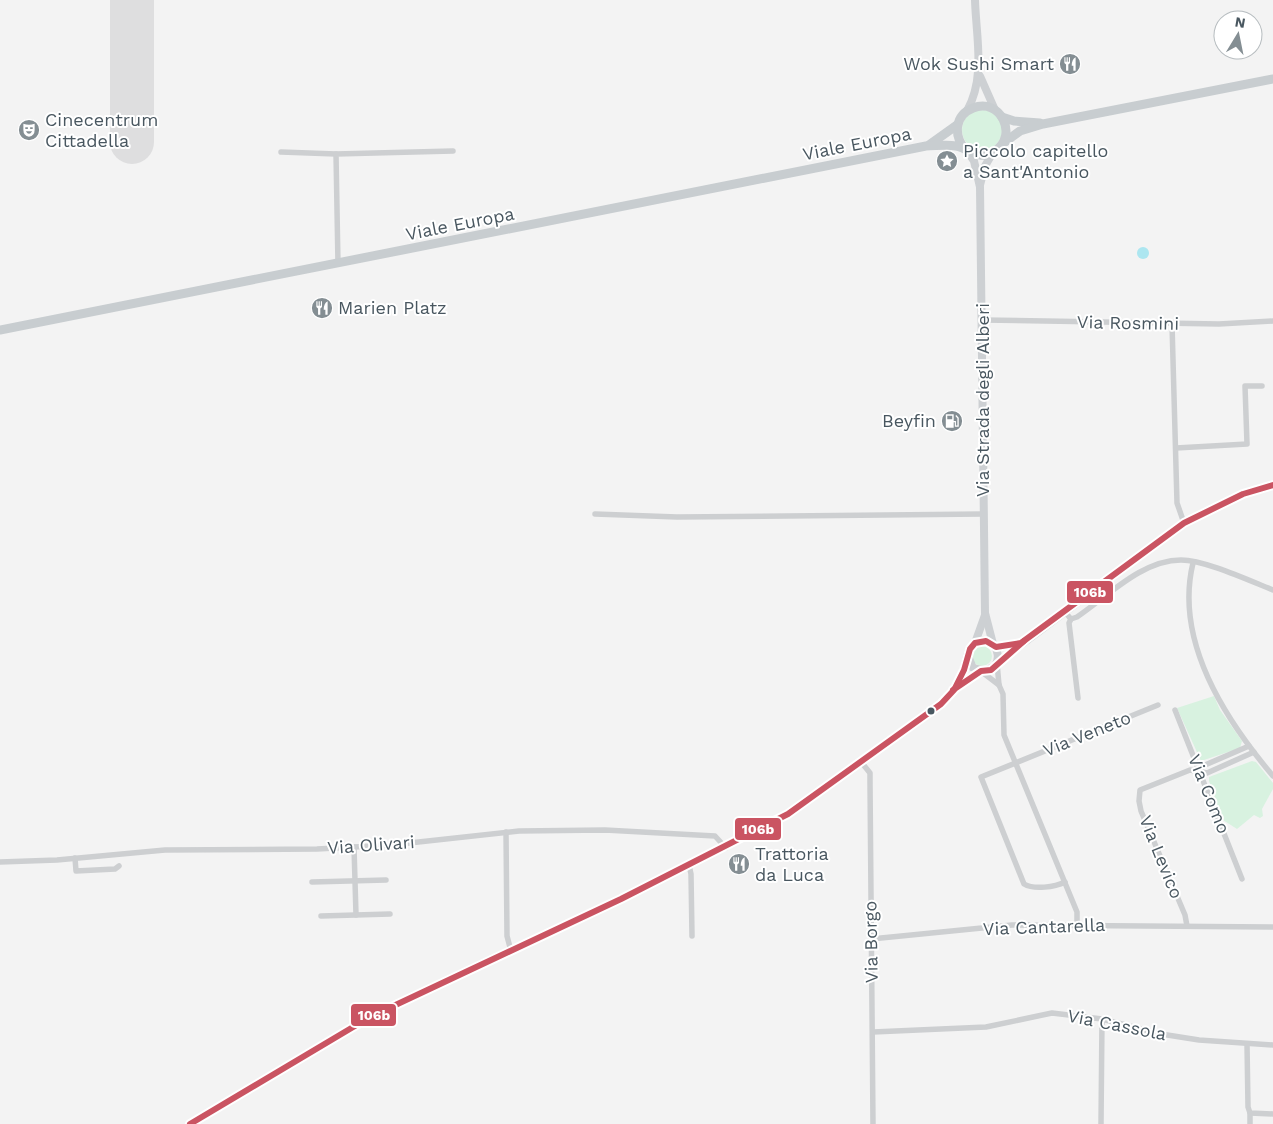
<svg xmlns="http://www.w3.org/2000/svg" width="1273" height="1124" font-family="'Work Sans',sans-serif">
<style>
.green{fill:#d8f2e0}
.water{fill:#ace6f0}
.lines{fill:none;stroke-linecap:round;stroke-linejoin:round}
.runway{stroke:#dededf;stroke-width:44}
.minor{stroke:#cdcfd1;stroke-width:5.5}
.secondary{stroke:#cdd0d3;stroke-width:8}
.primary{stroke:#c8cdd0;stroke-width:9}
.bus-1-casing{stroke:#fff;stroke-width:10}
.bus-1{stroke:#ca5462;stroke-width:6}
.bus-dot{fill:#495760;stroke:#fff;stroke-width:2}
.labels{text-anchor:middle;stroke-width:4;stroke-linejoin:round;paint-order:stroke}
.poi-label{font-size:18px;fill:#495760;stroke:#fff;text-anchor:start}
.street-label{font-size:18px;fill:#495760;stroke:#fff}
.line-badge{stroke:#fff;stroke-width:2}
.badge-label{font-size:14px;text-anchor:middle;font-weight:bold;fill:#fff}
</style>
<rect width="100%" height="100%" fill="#f3f3f3"/>
<g class="green">
<circle cx="982" cy="130" r="20"/>
<circle cx="982" cy="656" r="10"/>
<path d="M1214 696 1220 710 1242 741 1240 748 1201 761 1177 708Z"/>
<path d="M1252 761 1256 762 1273 783V789L1262 809 1263 816 1260 818 1254 815 1237 829 1223 820 1209 781V777Z"/>
</g>
<circle class="water" cx="1143" cy="253" r="6"/>
<g class="lines">
<path class="runway" d="M132 0V142"/>
<g class="minor">
<path d="M281 152 336 154"/>
<path d="M338 264 336 154 453 151"/>
<path d="M982 320 1219 324 1273 321"/>
<path d="M1172 324 1177 503 1184 523"/>
<path d="M1176 448 1247 444 1245 386H1262"/>
<path d="M595 514 677 517 983 514"/>
<path d="M1193 563C1174 641 1225 719 1273 776"/>
<path d="M1064 611 1071 619 1077 617C1108 596 1142 560 1181 560 1205 560 1250 581 1273 590"/>
<path d="M1071 619 1069 623 1078 698"/>
<path d="M997 663 999 685 1003 694 1004 735 1077 912V925"/>
<path d="M982 672 999 685"/>
<path d="M1175 710 1242 879"/>
<path d="M862 763 870 773V782L873 1124"/>
<path d="M1200 770 1205 765 1249 746"/>
<path d="M506 832 507 936 511 951"/>
<path d="M354 847 356 915"/>
<path d="M75 858 76 871 115 869 119 866"/>
<path d="M0 862 57 860 165 850 317 849 391 845 519 831 605 830 715 836 726 848"/>
<path d="M689 865 691 874 692 936"/>
<path d="M312 882 386 880"/>
<path d="M1065 882C1055 887 1034 890 1024 884L981 777 1158 705"/>
<path d="M321 916 390 914"/>
<path d="M1187 926 1185 915 1141 811 1139 801 1140 790 1190 770 1207 773 1254 752"/>
<path d="M871 939 1012 925 1273 927"/>
<path d="M873 1032 986 1027 1052 1013 1102 1019 1161 1034 1199 1040 1273 1045"/>
<path d="M1247 1044 1248 1107 1250 1113 1273 1114"/>
<path d="M1101 1124 1102 1019"/>
<path d="M1250 1124V1113"/>
</g>
<g class="secondary">
<path d="M980 76 995 110"/>
<path d="M967 111C986 77 976 37 975 0"/>
<path d="M968 152 974 161 980 187 985 613 993 644"/>
<path d="M980 185 985 166 992 154"/>
<path d="M975 643 985 615"/>
<path d="M996 647 1020 644"/>
<path d="M998 662 1184 523 1243 494 1273 485"/>
<path d="M954 690 981 671"/>
<path d="M190 1124 370 1017 621 899 788 814 941 704C951 694 959 682 964 668 967 661 966 651 972 646 986 631 1005 650 995 666L985 671 973 668 968 656"/>
</g>
<g class="primary">
<path d="M1002 117 1014 121 1040 123"/>
<path d="M1005 142 1020 131 1043 124 1273 79"/>
<path d="M929 145 957 125"/>
<path d="M0 330 926 146C936 146 946 144 956 146 971 149 980 162 995 151 1019 135 1000 97 973 108 955 115 953 135 965 149"/>
</g>
<g class="bus-1-casing">
<g id="bus-1">
<path d="M953 690 981 671 991 670 1024 641"/>
<path d="M190 1124 370 1017 621 899 788 814 941 704 954 690 964 670 970 649 975 643 986 641 996 647 1021 643 1184 523 1243 494 1273 485"/>
</g>
</g>
<use href="#bus-1" class="bus-1"/>
</g>
<defs>
<g id="restaurant-disc" transform="scale(1.125)"><circle r="9.5" fill="#848e93" stroke="#fff"/><path d="M-5-6h1v4h1v-4h1v4h1v-4h1v5L-1.5 .5V6h-2V.5L-5-1ZM5-6V6H3V1.5H1.5Q1.5-4 5-6Z" fill="#fff"/></g>
<g id="theatre-disc" transform="scale(1.125)"><circle r="9.5" fill="#848e93" stroke="#fff"/><path d="M-5-5.5Q0-4 5-5.5V0Q5 5 0 6Q-5 5-5 0ZM-3.3-2.5H-1v1.5H-3.3ZM1-2.5H3.3v1.5H1ZM-2.8 1Q0 5.5 2.8 1Z" fill="#fff"/></g>
<g id="sight-disc" transform="scale(1.125)"><circle r="9.5" fill="#848e93" stroke="#fff"/><path d="M0-6L1.8-2.2L6-1.7L2.9 1.2L3.7 5.4L0 3.3L-3.7 5.4L-2.9 1.2L-6-1.7L-1.8-2.2Z" fill="#fff"/></g>
<g id="fuel-disc" transform="scale(1.125)"><circle r="9.5" fill="#848e93" stroke="#fff"/><path d="M-5.5-6h7V0h2V4h1.3V-2.5L3-4.5l.8-.8L6-3V5H2.5V1h-1V6h-7ZM-4.2-4.7v3.2H.2V-4.7Z" fill="#fff"/></g>
</defs>
<g fill-rule="evenodd">
<use href="#restaurant-disc" x="1070" y="64"/>
<use href="#theatre-disc" x="29" y="130"/>
<use href="#sight-disc" x="947" y="161"/>
<use href="#restaurant-disc" x="322" y="308"/>
<use href="#fuel-disc" x="952" y="421"/>
<use href="#restaurant-disc" x="739" y="864"/>
</g>
<circle class="bus-dot" cx="931" cy="711" r="4.5"/>
<g class="labels">
<g class="poi-label">
<text x="1054" y="70" text-anchor="end">Wok Sushi Smart</text>
<text x="45" y="126">Cinecentrum<tspan x="45" dy="21">Cittadella</tspan></text>
<text x="963" y="157">Piccolo capitello<tspan x="963" dy="21">a Sant'Antonio</tspan></text>
<text x="338" y="314">Marien Platz</text>
<text x="936" y="427" text-anchor="end">Beyfin</text>
<text x="755" y="860">Trattoria<tspan x="755" dy="21">da Luca</tspan></text>
</g>
<g class="street-label">
<text transform="translate(857 144) rotate(-11)" y="6">Viale Europa</text>
<text transform="translate(460 224) rotate(-11)" y="6">Viale Europa</text>
<text transform="translate(1128 323) rotate(1)" y="6">Via Rosmini</text>
<text transform="translate(983 400) rotate(-90)" y="6">Via Strada degli Alberi</text>
<text transform="translate(1087 734) rotate(-22)" y="6">Via Veneto</text>
<text transform="translate(1209 794) rotate(68)" y="6">Via Como</text>
<text transform="translate(371 845) rotate(-4)" y="6">Via Olivari</text>
<text transform="translate(1161 857) rotate(68)" y="6">Via Levico</text>
<text transform="translate(1044 927) rotate(-2)" y="6">Via Cantarella</text>
<text transform="translate(871 942) rotate(-91)" y="6">Via Borgo</text>
<text transform="translate(1117 1025) rotate(11)" y="6">Via Cassola</text>
</g>
</g>
<g class="line-badge">
<rect x="1066" y="580" width="48" height="24" rx="5" fill="#ca5462"/>
<rect x="734" y="817" width="48" height="24" rx="5" fill="#ca5462"/>
<rect x="350" y="1003" width="47" height="24" rx="5" fill="#ca5462"/>
</g>
<g class="badge-label">
<text x="1090" y="597">106b</text>
<text x="758" y="834">106b</text>
<text x="374" y="1020">106b</text>
</g>
<g transform="translate(1238 35) rotate(10)"><circle r="24" fill="#ffffff" stroke="#b6bcbf"/>
<path d="M0-4L9 19L0 12L-9 19Z" fill="#848e93"/>
<text y="-8" font-size="14" font-weight="bold" text-anchor="middle" fill="#495760">N</text>
</g>
</svg>
